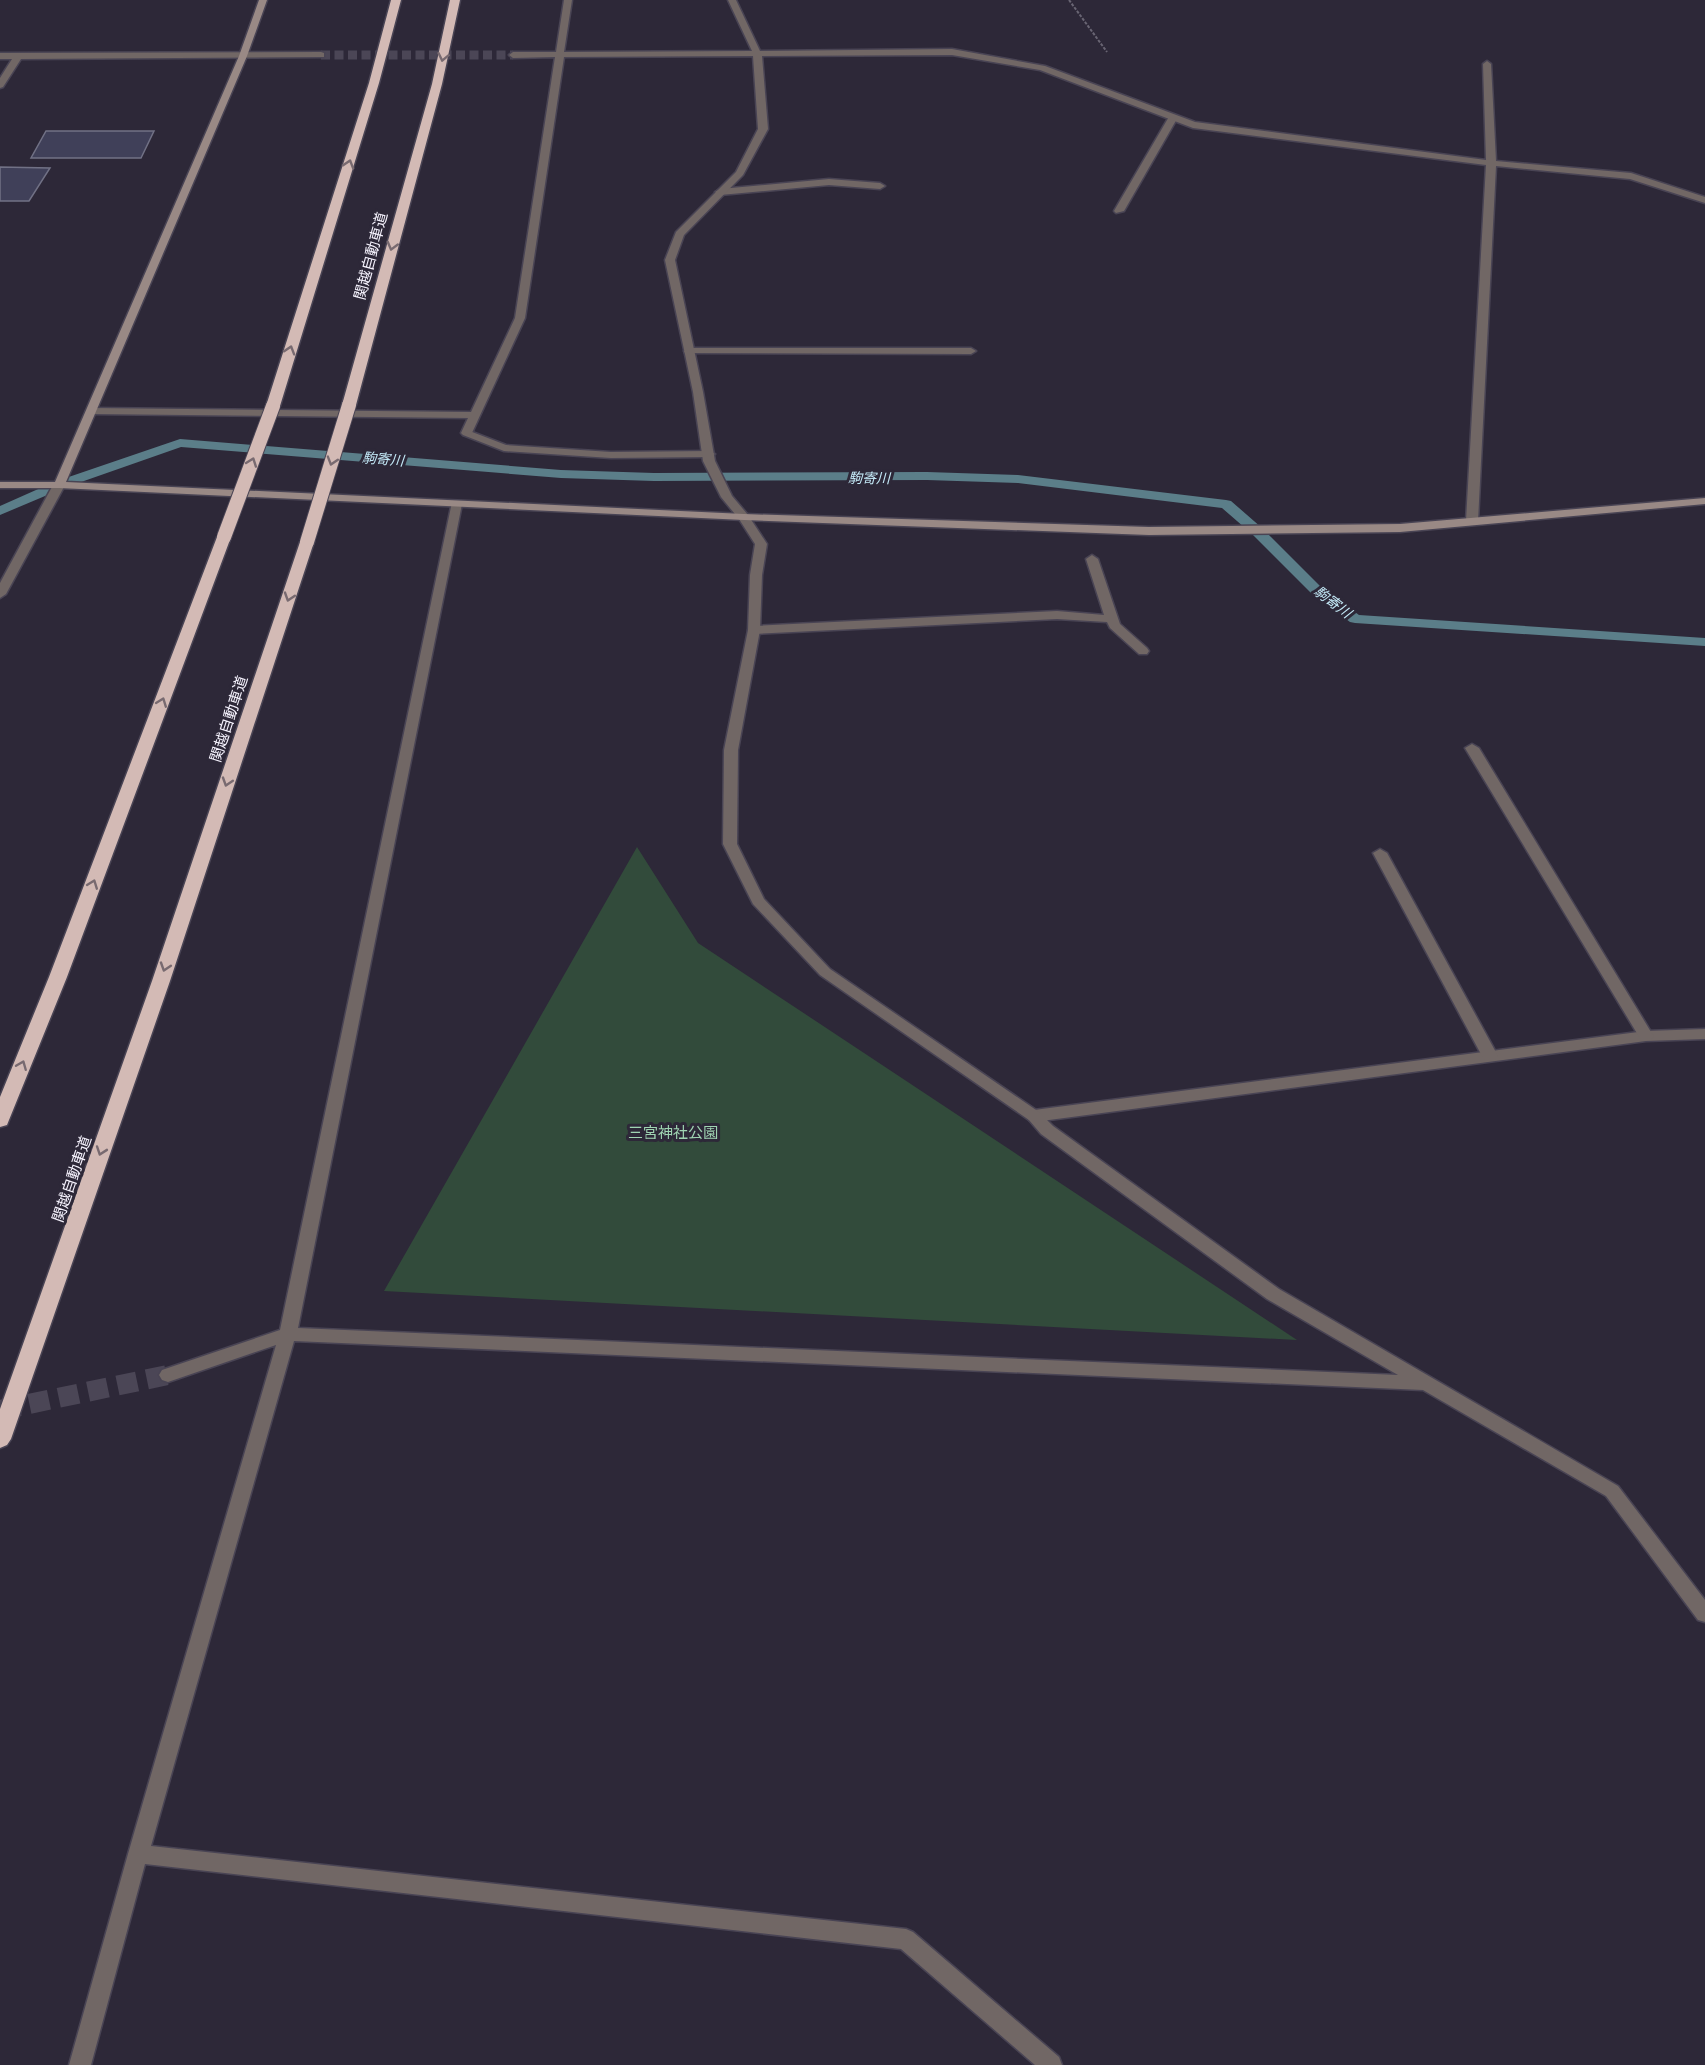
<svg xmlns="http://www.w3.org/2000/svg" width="1705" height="2065" font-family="'Archivo Narrow','Noto Sans JP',sans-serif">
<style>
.green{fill:#324b3b}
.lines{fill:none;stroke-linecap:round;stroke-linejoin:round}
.stream{fill:#5b7e89;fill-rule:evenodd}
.building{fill:#404059;stroke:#717185;stroke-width:1.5}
.street-tunnel-far1{stroke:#4b4656;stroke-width:9;stroke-dasharray:9 4.5;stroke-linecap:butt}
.street-tunnel{stroke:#4b4656;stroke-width:20;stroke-dasharray:20 10;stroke-linecap:butt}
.lane-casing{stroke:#494454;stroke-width:3}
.street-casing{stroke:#494454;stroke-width:3}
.secondary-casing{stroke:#494454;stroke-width:3}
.highway-casing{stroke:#494454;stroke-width:3}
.path{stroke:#696573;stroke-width:2;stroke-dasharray:3 1.5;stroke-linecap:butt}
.lane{fill:#716765;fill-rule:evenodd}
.street{fill:#716765;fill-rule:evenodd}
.secondary{fill:#998985;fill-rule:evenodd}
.highway{fill:#d3bab5;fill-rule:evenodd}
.highway-bridge-casing{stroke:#494454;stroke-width:16;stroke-linecap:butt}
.highway-bridge{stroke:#d3bab5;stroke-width:14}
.oneway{stroke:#786a70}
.labels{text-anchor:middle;stroke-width:6;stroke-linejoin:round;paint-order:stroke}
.far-water-label{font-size:14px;font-style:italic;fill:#c5ebf9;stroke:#2d2838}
.street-label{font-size:15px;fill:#f5f2fd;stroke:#2d2838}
.park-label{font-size:15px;fill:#9fd4b2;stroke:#2d2838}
</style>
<rect width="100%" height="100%" fill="#2d2838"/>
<path class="green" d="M637 847 698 943 1297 1340 384 1291Z"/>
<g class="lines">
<path class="stream" d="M180 439 561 470 654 473 927 472 1018 475 1226 500 1231 501 1262 528 1323 589 1359 615 1705 638V646L1355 623 1350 622 1313 595 1252 534 1222 508 1018 483 927 480 654 481 561 478 181 447 64 488 0 515V506L54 482Z"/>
</g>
<g class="building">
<path d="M46 131H154L141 158H31Z"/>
<path d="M0 167 50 168 29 201H0Z"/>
</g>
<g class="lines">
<path class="street-tunnel-far1" d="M321 55H513"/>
<path class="street-tunnel" d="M0 1410 168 1375"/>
<g class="lane-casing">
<g id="lane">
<path d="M1170 115 1178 117 1124 211 1116 213 1114 211Z"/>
<path d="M829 179 880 183 885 186 880 189 829 185 720 195 715 192 720 189Z"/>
<path d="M689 348H971L976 351 971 354 685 353 684 351Z"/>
<path d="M467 430 506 445 611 452 709 451 715 454 709 457 611 458 504 451 463 435V431Z"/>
<path d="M1092 555 1098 559 1120 624 1147 648 1149 651 1147 654H1139L1110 628 1107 622 1057 619 754 634 748 630 754 626 1057 611 1104 615 1086 559Z"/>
<path d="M1705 1029V1039L1646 1041 1034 1122 1029 1120 1026 1116 1029 1112 1034 1110 1646 1031Z"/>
</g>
</g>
<g class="street-casing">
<g id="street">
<path d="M564 0H572L564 52 752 51 728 0H736L760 51 952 49 1045 66 1195 122 1486 160 1483 64 1487 61 1491 64 1496 161 1631 173 1705 197V203L1630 179 1496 166 1478 521 1472 525 1466 521 1486 165 1193 128 1040 70 952 55 762 56 768 129 743 175 684 235 675 260 703 392 715 461 732 496 748 515 767 544 762 575 760 630 738 750 737 844 764 899 830 969 1039 1112 1053 1126 1279 1289 1618 1486 1705 1600V1622L1698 1620 1606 1496 1423 1390 294 1341 151 1846 906 1929 913 1932 1059 2057 1062 2065H1035L901 1949 145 1864 91 2065H69L128 1854 276 1345 168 1382 162 1380 159 1375 162 1370 280 1330 452 502 456 501 462 504 298 1328 1398 1375 1267 1299 1041 1134 1029 1120 820 975 753 904 723 844 724 750 748 630 750 575 755 544 739 519 721 497 703 461 693 392 665 260 676 232 736 172 758 129 753 56 564 57 525 318 471 435H463L461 433 468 418 91 414 86 411 91 408 471 412 515 318 555 57 513 58 509 55 513 52H556Z"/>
<path d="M321 52 324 53V57L21 59 3 87 0 88V78L12 59H0V53Z"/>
<path d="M59 482 65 485 6 594 0 598V583L53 485Z"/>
<path d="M1472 744 1479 748 1651 1032 1654 1036 1651 1040H1641L1465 748Z"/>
<path d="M1380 849 1387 853 1498 1056 1495 1060H1485L1482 1056 1373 853Z"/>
</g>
</g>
<g class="secondary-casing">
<path id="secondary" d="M259 0H267L247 56 66 482 744 514 1149 527 1400 524 1705 498V504L1400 532 1149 535 744 520 59 488H0V482H55L239 56Z"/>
</g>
<g class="highway-casing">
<g id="highway">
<path d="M391 0H401L379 83 280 406 278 409H268L266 406 369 83Z"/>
<path d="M450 0H460L442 84 356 405 354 408H344L342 405 432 84Z"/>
<path d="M224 533 231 537 67 977 9 1120 7 1125 0 1127V1097L49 977 217 537Z"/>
<path d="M307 538 314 542 170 981 11 1439 7 1445 0 1448V1409L152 981 300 542Z"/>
</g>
</g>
<path class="path" d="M1069 0 1107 52"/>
<use href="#lane" class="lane"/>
<use href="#street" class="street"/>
<use href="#secondary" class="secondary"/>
<use href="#highway" class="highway"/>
<g class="highway-bridge-casing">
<g id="highway-bridge">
<path d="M224 537 273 406"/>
<path d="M307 542 349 405"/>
</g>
</g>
<use href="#highway-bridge" class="highway-bridge"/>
</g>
<defs><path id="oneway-chevron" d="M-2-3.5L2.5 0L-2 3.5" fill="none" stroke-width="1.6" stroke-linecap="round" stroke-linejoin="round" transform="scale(1.5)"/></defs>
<g class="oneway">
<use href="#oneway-chevron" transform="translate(443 57) rotate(102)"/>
<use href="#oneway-chevron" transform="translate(349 164) rotate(-73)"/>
<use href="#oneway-chevron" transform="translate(392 246) rotate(105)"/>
<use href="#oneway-chevron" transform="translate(290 350) rotate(-73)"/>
<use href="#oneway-chevron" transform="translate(332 461) rotate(107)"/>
<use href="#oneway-chevron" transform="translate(252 462) rotate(-70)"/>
<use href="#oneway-chevron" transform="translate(289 597) rotate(108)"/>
<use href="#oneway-chevron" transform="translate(162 702) rotate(-69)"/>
<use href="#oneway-chevron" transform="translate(227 782) rotate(108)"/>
<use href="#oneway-chevron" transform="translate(93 884) rotate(-69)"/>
<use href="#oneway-chevron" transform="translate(165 967) rotate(108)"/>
<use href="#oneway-chevron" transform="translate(22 1065) rotate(-68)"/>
<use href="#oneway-chevron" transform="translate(101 1151) rotate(109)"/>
</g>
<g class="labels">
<g class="far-water-label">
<text transform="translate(383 459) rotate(5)" y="5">駒寄川</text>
<text transform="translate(869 478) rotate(1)" y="5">駒寄川</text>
<text transform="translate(1333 602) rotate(37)" y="5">駒寄川</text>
</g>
<g class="street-label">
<text transform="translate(371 256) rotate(-75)" y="5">関越自動車道</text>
<text transform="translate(229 719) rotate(-72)" y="5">関越自動車道</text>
<text transform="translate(72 1179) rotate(-71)" y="5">関越自動車道</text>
</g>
<g class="park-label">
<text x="673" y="1138">三宮神社公園</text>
</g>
</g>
</svg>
